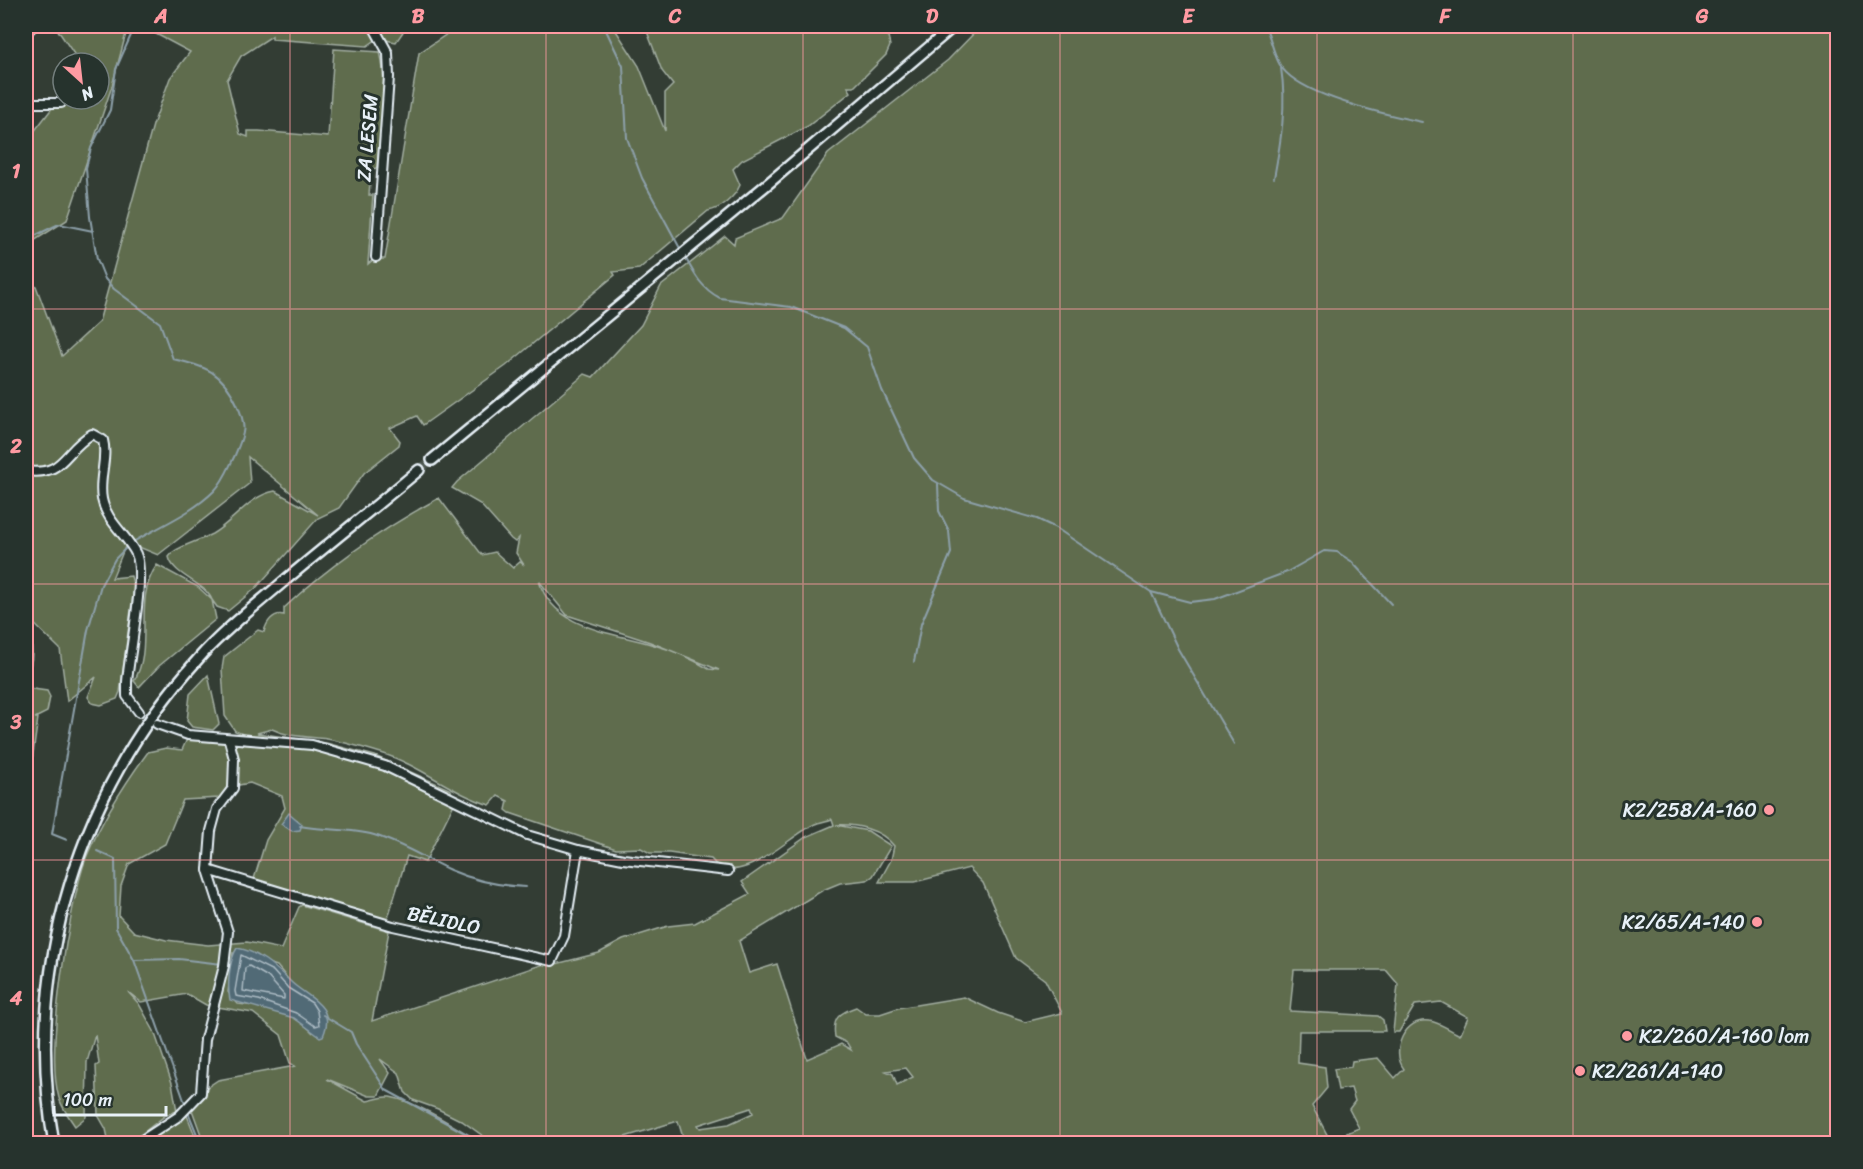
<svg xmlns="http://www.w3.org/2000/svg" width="1863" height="1169" font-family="Sriracha,sans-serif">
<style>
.green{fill:#5e6c4d;stroke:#a3aea2;stroke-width:1.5;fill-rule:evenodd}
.water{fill:#516a76;stroke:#8da0aa;stroke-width:1.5}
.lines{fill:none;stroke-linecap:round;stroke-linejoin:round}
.shore{stroke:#acbbc4;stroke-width:1.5}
.stream{stroke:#8da0aa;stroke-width:2}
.major-tunnel{stroke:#4e5851;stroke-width:9;stroke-dasharray:9 4.5;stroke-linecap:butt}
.minor-casing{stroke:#e8f1f8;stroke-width:12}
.major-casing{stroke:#e8f1f8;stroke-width:14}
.minor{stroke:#26332d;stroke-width:8}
.major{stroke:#26332d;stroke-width:9}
.grid{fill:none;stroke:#ff9aa2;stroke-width:1.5;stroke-opacity:0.55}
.poi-dot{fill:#ff9aa2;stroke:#26332d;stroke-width:2}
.labels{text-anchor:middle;stroke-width:6;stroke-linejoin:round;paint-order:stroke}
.street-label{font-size:20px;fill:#e8f1f8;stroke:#26332d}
.poi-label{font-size:20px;fill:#e8f1f8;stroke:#26332d;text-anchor:end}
.neatline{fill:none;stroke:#ff9aa2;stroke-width:2}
.grid-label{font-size:20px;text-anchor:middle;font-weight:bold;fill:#ff9aa2}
</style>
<rect width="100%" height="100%" fill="#333d34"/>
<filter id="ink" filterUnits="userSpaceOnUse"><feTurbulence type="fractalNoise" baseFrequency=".0167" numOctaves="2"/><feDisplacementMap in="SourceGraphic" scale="12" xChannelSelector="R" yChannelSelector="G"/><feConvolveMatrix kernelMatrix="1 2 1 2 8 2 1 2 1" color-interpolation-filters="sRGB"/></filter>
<g filter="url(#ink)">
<g class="green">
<path d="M55 26H128L112 86 67 220 26 246V142L63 94V99H99V63H80Z"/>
<path d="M141 26H367L377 39 367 46 272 39V36L241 56 227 80 240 134 248 137V131H259L328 137 334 49 380 52C389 85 379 134 377 168L371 169 369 195H373L368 264 374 259H385L419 53 459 26H613L639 66 665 131V93L673 85 662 71 645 26H886L890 46 886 55 854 87H848L851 92 808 126 742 160 733 169 740 185C735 197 721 209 708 211L639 269 613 272 615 275 506 366 423 425 417 416 390 428 400 441 399 445 364 473 339 508 318 518 256 588 228 611 217 607 212 600 216 619 159 666 139 687 134 681C155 646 132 600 157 565L198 587 212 600C205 582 173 576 169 557L173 552C185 544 199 541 212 534 233 522 250 495 275 491L318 515 248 457 250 483 158 555 127 542 112 578 131 576 134 587 120 692 117 699 101 705 92 703 88 697 96 677 67 701 60 649 26 616V286H36L62 356 99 322 153 125 170 78 190 52Z"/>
<path d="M376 26H407L396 42 386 40Z"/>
<path d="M981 26H1837V1143L685 1144 678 1121 605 1143H493L462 1121 438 1109 413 1100 405 1092 399 1073 380 1059 390 1073 378 1096H369L327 1079 367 1101C375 1100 381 1096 390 1097 418 1102 457 1128 482 1143H204L191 1107 203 1090 218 1080 295 1066 290 1063 281 1035 253 1013 206 1005 187 994 141 1002 128 992 139 1004 154 1031 172 1083 177 1111 166 1115 130 1143H109L106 1129 98 1115 96 1066 99 1064 95 1035 87 1062 86 1117 75 1126C69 1117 62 1108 59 1098 45 1052 69 905 86 858 102 819 123 786 148 752L166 748 182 750 187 739 225 743 243 734 235 731 225 716 222 669 224 657 258 630 264 632C266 623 273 612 284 615V608C330 565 384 528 439 498L482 555 495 552 513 568 520 562 524 565 516 553 519 538 515 542 511 539 480 504 452 488 457 482 585 374 593 377 641 325 661 286 725 236 734 244 735 238 783 218 828 154 948 60ZM539 581 567 615 650 642 719 670 709 669C692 659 673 650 654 645 613 632 554 630 539 581ZM272 729C290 738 308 736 327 739 345 742 364 748 381 753 420 765 451 793 490 805L498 796 508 801 506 810 510 813 616 849 641 848 650 853H669L711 859C737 893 788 836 815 824 820 822 827 821 832 819L834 825 806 837 742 882 750 894 695 923 668 926 623 940 599 953 556 964 547 963 372 1021 389 931 302 905 299 907 281 949 247 942 208 945 166 940 134 932 119 916 121 886 129 864 165 844 183 800 220 798 239 785 250 783 282 796 285 808 266 840 254 879 387 921 407 856 425 862 454 804 451 790 375 756 326 743 257 733ZM836 825C856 824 881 829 894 846L891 860 879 882H915L969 868 983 883 1016 958 1045 980 1062 1013 1025 1022 998 1013 964 997 898 1008 880 1014H866L856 1007C839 1013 832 1018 835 1037L847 1043 851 1050 841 1044 807 1059 777 964 749 973 739 941 823 890 840 883 867 880 873 876 891 846 868 831ZM233 953 277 966 292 984 313 1033C296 1013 263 1006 238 1004L228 992ZM1294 970H1386L1398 984 1393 1032H1399L1415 1005 1441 1002 1468 1017 1460 1035C1451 1031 1439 1022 1429 1021 1405 1017 1390 1051 1404 1069L1395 1078 1378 1058 1352 1061 1351 1067 1334 1069 1338 1090 1351 1088 1355 1101 1349 1109 1359 1128 1330 1140 1312 1106 1327 1088 1325 1067 1298 1063 1299 1031H1385L1383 1020 1378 1016 1290 1011ZM906 1068 913 1077 897 1085 893 1074 886 1071ZM751 1108 753 1113 729 1124 700 1128 698 1125Z"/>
<path d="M26 630C34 638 34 665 26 674Z"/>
<path d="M208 675 219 724 213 730 192 727 187 721 190 694Z"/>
<path d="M26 688 47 691 50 697 47 712 35 718H38L32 761H26Z"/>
<path d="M186 1113 198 1143 140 1144Z"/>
</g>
<g class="water">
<path d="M289 813 302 824 300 830 292 831 281 824Z"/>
<path d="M237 948C260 952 275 967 291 982 308 998 337 1005 323 1036L320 1037 294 1018 230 1000C227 986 229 960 237 948Z"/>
</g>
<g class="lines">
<g class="shore">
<path d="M241 955 273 971 288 988 312 1003 317 1011 319 1025 315 1026 296 1013 259 1000 236 996 235 991Z"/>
<path d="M249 966 268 977 284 995V999L243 991 245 968Z"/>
</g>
<g class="stream">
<path d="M604 26 623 66 627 138 642 178 682 252"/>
<path d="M1265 26C1271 38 1273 53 1280 65 1298 96 1388 115 1422 122"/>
<path d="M1274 178C1281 140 1287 106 1281 68"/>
<path d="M26 244 30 238 59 224 93 231"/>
<path d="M685 257C694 274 702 289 720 298L791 307 844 328 867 347 882 390 914 458 933 480 964 498 1037 519 1056 528 1151 592 1190 602 1215 599 1287 572 1324 551 1337 552 1351 561 1391 604"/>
<path d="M133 542C160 526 192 513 214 491 224 481 229 467 235 455 245 432 247 427 237 404 222 371 206 367 173 359L160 323 114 289 105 279 97 259 90 217 86 168 91 148 110 110 116 69 135 26"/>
<path d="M1151 592 1178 649 1234 744"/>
<path d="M914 662 921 624 951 553 949 531 939 511 938 484"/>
<path d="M300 826C324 831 351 828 374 835 401 843 424 858 450 870 473 880 501 886 526 887"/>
<path d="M67 840 52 834 88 630 101 585 115 559 128 546"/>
<path d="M97 851 115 859 116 928 134 960 185 1103"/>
<path d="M134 960 179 959 222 964"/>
<path d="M323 1015 351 1032 356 1044 386 1090 485 1144"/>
<path d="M188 1112 201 1144"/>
</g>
<path class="major-tunnel" d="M419 470 432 460"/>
<g class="minor-casing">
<g id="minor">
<path d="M373 26 388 53 389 77 376 257"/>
<path d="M26 33 33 26"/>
<path d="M26 103H61"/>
<path d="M26 471C65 476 62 452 92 434L103 440C108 459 98 479 102 499 106 521 127 535 136 554 146 575 129 655 127 682V696L139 712"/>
<path d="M157 724 188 735 312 745 385 766 527 835 578 850 623 859 728 871"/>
<path d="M208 870 393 926 552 961 564 936 578 850"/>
<path d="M136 1144 179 1116 201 1093 205 1039 224 966 228 932 208 870 211 831 217 809 233 788 234 759 229 740"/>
</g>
</g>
<g class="major-casing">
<g id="major">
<path d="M432 460 770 182 954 26"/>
<path d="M54 1144C23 967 79 790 199 658 224 630 254 607 283 582 328 544 374 508 419 470"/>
</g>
</g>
<use href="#minor" class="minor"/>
<use href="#major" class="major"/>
</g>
</g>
<path class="grid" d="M290 26V1144M546 26V1144M803 26V1144M1060 26V1144M1317 26V1144M1573 26V1144M26 309H1838M26 584H1838M26 860H1838"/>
<g class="poi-dot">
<circle cx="1769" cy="810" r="6"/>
<circle cx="1757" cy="922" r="6"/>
<circle cx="1627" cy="1036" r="6"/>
<circle cx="1580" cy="1071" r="6"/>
</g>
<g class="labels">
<g class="street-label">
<text transform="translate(367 138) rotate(-85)" y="7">ZA LESEM</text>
<text transform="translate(444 920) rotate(12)" y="7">BĚLIDLO</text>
</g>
<g class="poi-label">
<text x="1757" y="817">K2/258/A-160</text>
<text x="1745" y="929">K2/65/A-140</text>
<text x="1639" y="1043" text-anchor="start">K2/260/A-160 lom</text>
<text x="1592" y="1078" text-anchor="start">K2/261/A-140</text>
</g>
</g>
<rect width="1863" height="1169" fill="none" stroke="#26332d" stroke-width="66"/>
<g transform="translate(81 81) rotate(153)"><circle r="28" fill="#26332d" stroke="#747f7e" stroke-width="1.5"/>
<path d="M0-4.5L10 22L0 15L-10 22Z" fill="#ff9aa2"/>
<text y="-9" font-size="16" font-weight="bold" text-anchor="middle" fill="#e8f1f8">N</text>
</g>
<path d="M54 1106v9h112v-9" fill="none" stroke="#e8f1f8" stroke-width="3"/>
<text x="63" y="1106" font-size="18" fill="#e8f1f8" stroke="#26332d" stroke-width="4.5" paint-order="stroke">100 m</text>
<rect x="33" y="33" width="1797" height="1103" class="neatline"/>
<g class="grid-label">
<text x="161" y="23">A</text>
<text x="418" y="23">B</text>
<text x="675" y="23">C</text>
<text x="932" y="23">D</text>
<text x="1188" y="23">E</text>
<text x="1445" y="23">F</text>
<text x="1702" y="23">G</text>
<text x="16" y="178">1</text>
<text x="16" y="453">2</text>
<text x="16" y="729">3</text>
<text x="16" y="1005">4</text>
</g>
</svg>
